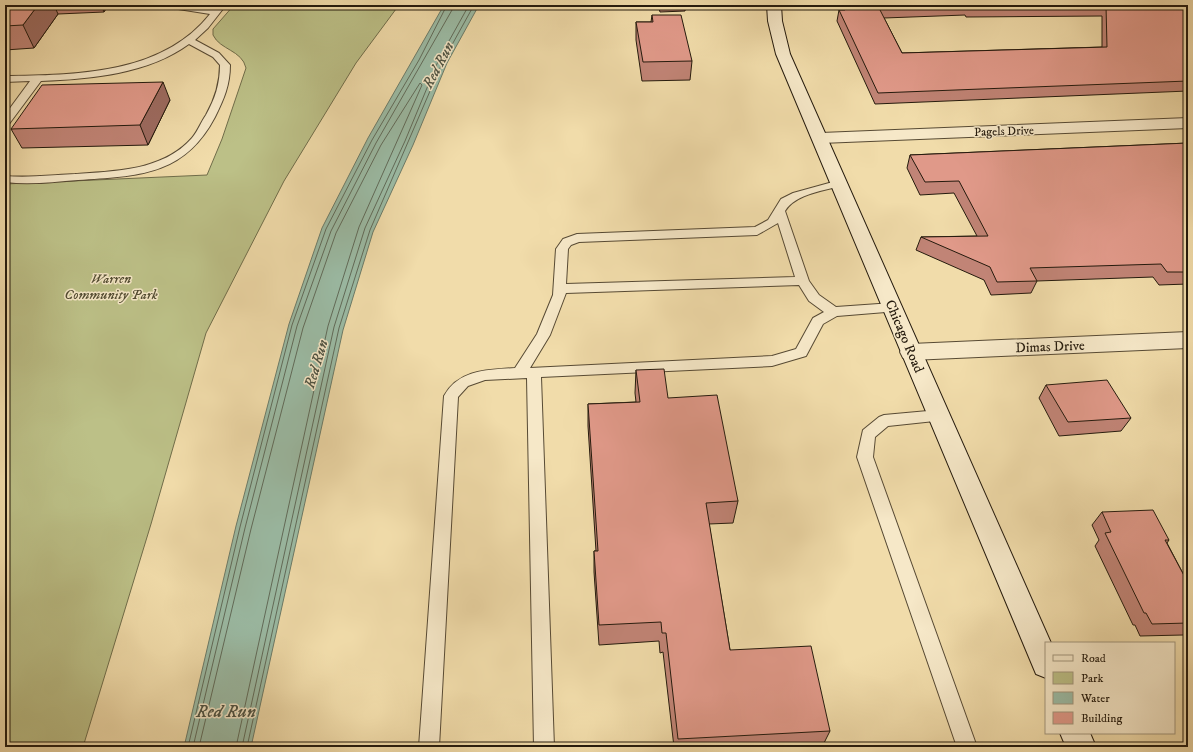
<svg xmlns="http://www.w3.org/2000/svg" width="1193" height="752" font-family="'IM FELL DW Pica',serif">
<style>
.green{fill:#bcc087;stroke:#706d4a}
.water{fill:#9bbca6;stroke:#6b7b69}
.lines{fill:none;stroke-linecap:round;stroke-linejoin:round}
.shore{stroke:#606b5a;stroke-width:1}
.lane-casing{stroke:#574a34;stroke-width:2}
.street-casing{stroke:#574a34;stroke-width:2}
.secondary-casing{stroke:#241a0d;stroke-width:2}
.lane{fill:#f6e8c8;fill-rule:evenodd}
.street{fill:#f6e8c8;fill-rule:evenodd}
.secondary{fill:#f6e8c8;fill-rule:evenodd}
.wall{fill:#c18476;stroke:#241a0d;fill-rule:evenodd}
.shaded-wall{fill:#9d6b60;stroke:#241a0d}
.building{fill:#e09989;stroke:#241a0d}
.labels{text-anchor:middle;stroke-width:3;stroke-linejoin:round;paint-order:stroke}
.far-street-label{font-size:12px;fill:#241a0d;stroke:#f6e8c8}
.park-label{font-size:14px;font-style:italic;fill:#524c32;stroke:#f6e8c8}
.street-label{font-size:14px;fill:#241a0d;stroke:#f6e8c8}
.water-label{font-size:15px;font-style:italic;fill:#4e5343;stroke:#f6e8c8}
.near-water-label{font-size:18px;font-style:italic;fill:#4e5343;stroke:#f6e8c8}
</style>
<rect width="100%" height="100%" fill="#f1dcaa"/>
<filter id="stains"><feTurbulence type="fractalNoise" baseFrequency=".005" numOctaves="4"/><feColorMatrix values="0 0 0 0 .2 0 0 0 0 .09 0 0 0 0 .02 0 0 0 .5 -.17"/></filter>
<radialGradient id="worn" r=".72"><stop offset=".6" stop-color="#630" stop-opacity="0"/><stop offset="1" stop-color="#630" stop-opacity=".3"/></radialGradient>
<path class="green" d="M234 5H399L356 63 284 181 206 333 151 524 83 747H5V184L207 175 222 139 246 68C242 50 220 50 213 35V29Z"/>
<path class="water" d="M444 5H479L447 63 413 145 373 232 343 330 251 747H184L236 526 289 324 322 228 368 138Z"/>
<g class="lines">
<g class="shore">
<path d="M188 747 240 527 292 325 326 229 372 140 419 60 447 5"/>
<path d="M193 747 245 528 297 326 331 231 376 143 452 10V5"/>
<path d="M199 747 251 529 303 328 336 233 381 145 420 83 422 85 359 227 328 326 236 747"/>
<path d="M242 747 334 327 365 228 405 141 439 59 469 5"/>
<path d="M247 747 339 328 370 230 443 61 474 5"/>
</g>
<g class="lane-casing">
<g id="lane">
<path d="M168 5H187L213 10 217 5H226L208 28 195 40 219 53 230 65C230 85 224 99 215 117 184 176 138 176 78 180 53 182 29 185 5 182V176C29 178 52 175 75 174 115 171 163 171 192 138 198 131 201 122 206 115 215 99 220 84 220 65L213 57 189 44C148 74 91 79 41 81L9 124 5 125V115L30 81 5 82V76C75 75 162 75 210 14L172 8Z"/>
<path d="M840 180 846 183 844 185C825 191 796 193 785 211L809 281 819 295 836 307 893 303 898 305 900 308 898 311 837 316 823 324 806 356 772 366 541 377 554 747H534L527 378 485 380 468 386 458 397 439 747H419L444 396C459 369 488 370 515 368L537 334 553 295 556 249 563 239 577 234 755 227 768 220 781 199 793 193ZM778 223 795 277 566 284 568 249 571 245 579 242 757 235ZM799 285 809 301 824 312 813 318 796 349 772 356 530 368 550 335 566 293Z"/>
<path d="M939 410 944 412 946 416 944 420 888 426 875 437 873 457 977 747H957L857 457 863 430 879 417 884 415Z"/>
</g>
</g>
<g class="street-casing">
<g id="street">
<path d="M1188 118V128L821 143 815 142 813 138 815 134 821 133Z"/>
<path d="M1188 332V348L911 360 903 358 900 352 903 346 911 344Z"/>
</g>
</g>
<g class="secondary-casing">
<g id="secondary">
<path d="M767 5H781L782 21 790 54 1051 643H1046V678L1036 674 776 54 768 21Z"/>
<path d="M1060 733H1090L1096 747H1066Z"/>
</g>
</g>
<use href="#lane" class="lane"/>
<use href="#street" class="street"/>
<use href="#secondary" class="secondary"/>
</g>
<g class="wall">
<path d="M5 5H108L104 12 58 14 34 48 5 50Z"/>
<path d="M658 5H686L685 11 660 12Z"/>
<path d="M842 5H1188V91L875 104 837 21 839 10H842ZM965 15 966 17 1102 16V47L902 53 884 18Z"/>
<path d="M652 15 692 61 690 80 642 81 636 40V22H651Z"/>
<path d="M170 100 148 145 22 148 11 129Z"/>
<path d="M1188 143V284L1159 285 1153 277 1037 281 1031 293 991 295 984 280 916 250 921 237 977 236 954 193 920 195 907 168 910 155Z"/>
<path d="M636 370 668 398 738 501 733 523 709 524 730 650 830 731 822 747H674L663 652 660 653 659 641 599 645 594 572V551H596L588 426V404L636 402 635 393Z"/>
<path d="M1046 385 1131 418 1121 431 1059 436 1039 398Z"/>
<path d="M1102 512 1169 540 1167 543 1188 583V630L1183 635 1140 636 1135 625H1133L1095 546 1099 540 1092 525Z"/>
</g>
<g class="shaded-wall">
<path d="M38 5H54L58 14 34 48 23 25Z"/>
<path d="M101 5H108L104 12Z"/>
<path d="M163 82 170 100 148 145 140 125Z"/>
</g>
<g class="building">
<path d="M5 5H38L23 25 5 26Z"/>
<path d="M845 5H968L879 8 902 53 1107 47 1106 6H970L968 5H1188V81L878 93 839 10H845Z"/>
<path d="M652 15H681L692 61 643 62 636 22H653Z"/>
<path d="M163 82 140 125 11 129 42 85Z"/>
<path d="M1188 143V272H1167L1161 264 1030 268 1037 281 997 282 990 267 921 237 988 236 959 181 925 182 910 155Z"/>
<path d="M664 369 668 398 717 395 738 501 706 503 730 650 811 646 830 731 678 739 666 633H662L661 622 599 625 594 551H598L588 404 640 402 636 370Z"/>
<path d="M1107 380 1131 418 1068 422 1046 385Z"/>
<path d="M1153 510 1169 540H1165L1188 583V602H1185L1188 607V623L1152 624 1146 613H1144L1105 533 1111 532 1102 512Z"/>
</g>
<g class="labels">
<g class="far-street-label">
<text transform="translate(1004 131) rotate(-2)" y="4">Pagels Drive</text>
</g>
<g class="park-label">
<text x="111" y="283">Warren<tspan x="111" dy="16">Community Park</tspan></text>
</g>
<g class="street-label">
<text transform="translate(905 336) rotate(67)" y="5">Chicago Road</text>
<text transform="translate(1050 346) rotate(-2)" y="5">Dimas Drive</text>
</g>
<g class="water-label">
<text transform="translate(438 65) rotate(-62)" y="5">Red Run</text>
<text transform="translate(316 364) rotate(-73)" y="5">Red Run</text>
</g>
<g class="near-water-label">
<text x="226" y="717">Red Run</text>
</g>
</g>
<rect width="1193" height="752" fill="none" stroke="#f1dcaa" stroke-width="20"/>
<rect x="6" y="6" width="1181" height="740" fill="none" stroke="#241a0d" stroke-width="2"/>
<rect x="10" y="10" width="1173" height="732" fill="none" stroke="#241a0d"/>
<rect x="1045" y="642" width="130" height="92" fill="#f6e8c8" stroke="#a2967d"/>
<rect x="1053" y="655" width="20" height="6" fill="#f6e8c8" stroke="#a2967d"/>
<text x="1081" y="662" font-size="12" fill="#241a0d">Road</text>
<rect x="1053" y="672" width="20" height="12" fill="#bcc087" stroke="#a2967d"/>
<text x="1081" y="682" font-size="12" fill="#241a0d">Park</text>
<rect x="1053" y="692" width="20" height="12" fill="#9bbca6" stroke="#a2967d"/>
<text x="1081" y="702" font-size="12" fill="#241a0d">Water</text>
<rect x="1053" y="712" width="20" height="12" fill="#e09989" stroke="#a2967d"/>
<text x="1081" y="722" font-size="12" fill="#241a0d">Building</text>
<rect width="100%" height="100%" filter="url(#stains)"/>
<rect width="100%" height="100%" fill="url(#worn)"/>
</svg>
